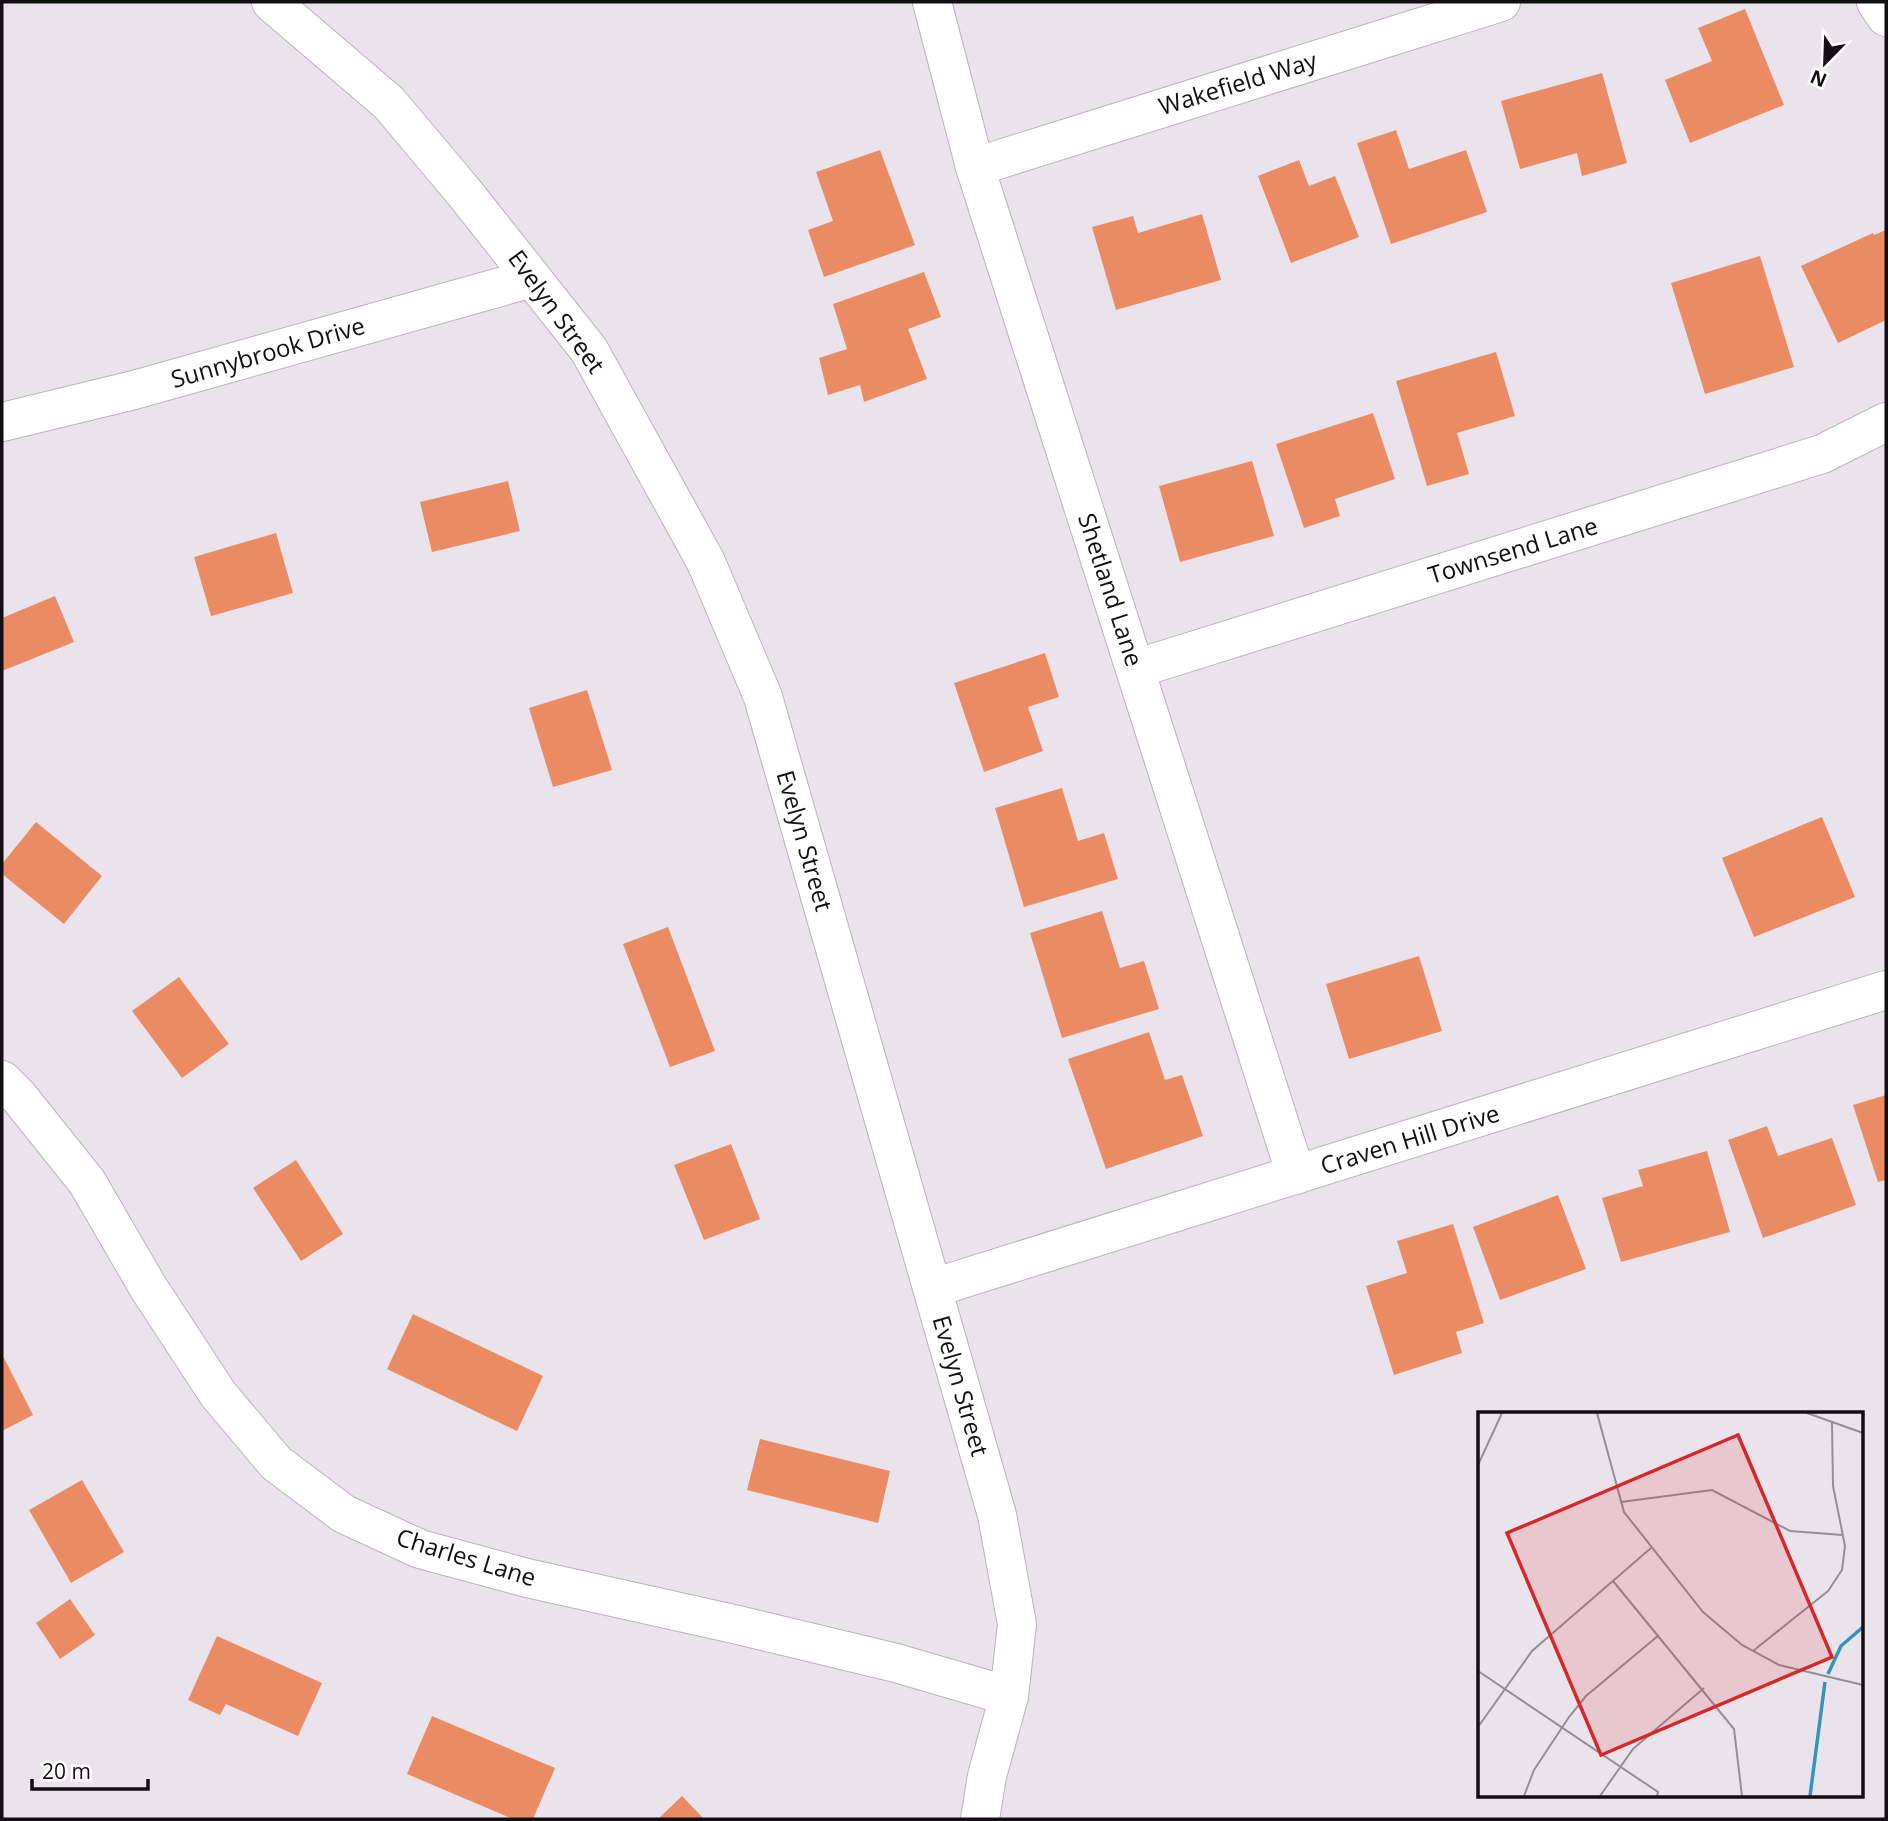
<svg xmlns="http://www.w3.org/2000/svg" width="1888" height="1821" font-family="'Open Sans',sans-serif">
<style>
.building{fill:#ea8b64}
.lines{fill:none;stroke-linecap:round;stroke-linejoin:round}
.minor-casing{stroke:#bab2bb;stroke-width:40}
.minor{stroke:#fff;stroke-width:38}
.labels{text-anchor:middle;stroke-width:5;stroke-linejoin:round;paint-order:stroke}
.street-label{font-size:24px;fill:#120f12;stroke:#fff}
.inset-river{fill:none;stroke:#3495b8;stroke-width:3.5}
.inset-road{fill:none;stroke:#948e95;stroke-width:2}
.view{fill:#d62828;fill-opacity:0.15;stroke:#d62828;stroke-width:3.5}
.inset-edge{fill:none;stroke:#120f12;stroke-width:3.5}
</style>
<rect width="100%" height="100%" fill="#ebe3ec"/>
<g class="building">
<path d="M1745 9 1784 105 1690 143 1665 80 1712 61 1698 28Z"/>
<path d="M1602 73 1627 163 1582 176 1577 153 1520 169 1501 101Z"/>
<path d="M1396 130 1409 169 1466 150 1487 212 1391 244 1357 143Z"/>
<path d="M880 150 915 245 824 277 808 230 833 221 816 172Z"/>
<path d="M1299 160 1309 186 1335 176 1359 237 1291 263 1258 176Z"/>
<path d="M1202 214 1221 280 1116 310 1092 227 1133 216 1138 233Z"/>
<path d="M1886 230V320L1838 343 1801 266 1873 233 1874 235Z"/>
<path d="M1760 256 1794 367 1705 394 1671 283Z"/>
<path d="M924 272 941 317 908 329 927 379 864 402 860 385 828 395 819 358 847 349 833 304Z"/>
<path d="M1496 352 1515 416 1457 433 1469 474 1427 486 1396 381Z"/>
<path d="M1373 413 1395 479 1335 499 1340 516 1304 528 1276 444Z"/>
<path d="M1252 461 1274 536 1180 562 1159 486Z"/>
<path d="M508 481 520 531 432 552 420 502Z"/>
<path d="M276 533 293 593 211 616 194 557Z"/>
<path d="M55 596 74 642 2 671V618Z"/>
<path d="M1045 653 1059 697 1028 707 1043 751 984 772 954 683Z"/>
<path d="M587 690 612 770 553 787 529 708Z"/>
<path d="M1062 788 1078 841 1104 833 1118 879 1024 907 995 808Z"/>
<path d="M1822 817 1855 897 1754 937 1722 858Z"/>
<path d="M36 822 102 876 64 924 2 874V864Z"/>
<path d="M1102 911 1120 968 1144 961 1159 1009 1062 1038 1030 933Z"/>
<path d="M668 927 715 1051 670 1067 623 944Z"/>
<path d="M1419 956 1442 1031 1349 1059 1326 984Z"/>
<path d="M179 977 229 1044 182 1078 132 1011Z"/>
<path d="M1149 1032 1165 1080 1182 1075 1203 1136 1106 1169 1068 1059Z"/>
<path d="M1886 1095V1180L1878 1182 1853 1105Z"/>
<path d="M1767 1126 1778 1156 1832 1138 1856 1205 1763 1238 1728 1140Z"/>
<path d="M731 1144 760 1219 704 1240 674 1165Z"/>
<path d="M1707 1151 1730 1232 1621 1262 1602 1198 1643 1186 1638 1170Z"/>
<path d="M296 1160 343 1234 301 1261 253 1188Z"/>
<path d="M1558 1195 1586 1269 1500 1300 1473 1227Z"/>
<path d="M1453 1224 1484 1323 1456 1332 1462 1353 1394 1375 1366 1286 1407 1273 1397 1241Z"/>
<path d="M413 1314 543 1376 517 1431 387 1369Z"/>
<path d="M2 1354 33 1415 2 1431Z"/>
<path d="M760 1439 890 1471 878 1523 747 1490Z"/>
<path d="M82 1480 124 1552 71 1583 29 1510Z"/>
<path d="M70 1599 95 1635 60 1659 36 1623Z"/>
<path d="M217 1636 322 1683 298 1736 226 1704 220 1715 188 1700Z"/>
<path d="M432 1716 555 1768 533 1819H513L407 1774Z"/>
<path d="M682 1796 704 1819H658Z"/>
</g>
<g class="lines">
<g class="minor-casing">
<g id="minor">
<path d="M271 2 389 103 463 191 589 350 706 562 763 697 997 1515 1017 1624 1009 1696 987 1776 980 1819"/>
<path d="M932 2 975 167 1296 1175"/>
<path d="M1876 2 1886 17"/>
<path d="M975 167 1501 2"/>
<path d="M2 422 134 390 532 278"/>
<path d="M1135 669 1822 454 1886 422"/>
<path d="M2 1080 19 1097 87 1182 148 1287 218 1394 276 1463 344 1514 420 1549 527 1578 738 1625 896 1663 1009 1696"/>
<path d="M933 1288 1886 990"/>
</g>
</g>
<use href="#minor" class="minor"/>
</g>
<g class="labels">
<g class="street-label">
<text transform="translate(1238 84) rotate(-17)" y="8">Wakefield Way</text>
<text transform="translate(556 312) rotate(54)" y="8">Evelyn Street</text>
<text transform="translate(268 353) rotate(-16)" y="8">Sunnybrook Drive</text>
<text transform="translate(1513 551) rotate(-17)" y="8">Townsend Lane</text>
<text transform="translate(1110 590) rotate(72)" y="8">Shetland Lane</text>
<text transform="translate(804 841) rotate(74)" y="8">Evelyn Street</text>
<text transform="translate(1410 1140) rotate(-17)" y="8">Craven Hill Drive</text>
<text transform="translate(960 1386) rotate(74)" y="8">Evelyn Street</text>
<text transform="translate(466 1558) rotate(17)" y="8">Charles Lane</text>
</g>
</g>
<g transform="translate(1478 1412)">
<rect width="385" height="385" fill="#ebe3ec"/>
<path class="inset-river" d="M350 262 363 234 385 215M332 384 347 270"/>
<path class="inset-road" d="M119 1 146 100 225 200 264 233 301 253 385 273M329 1 385 21M0 53 24 1M143 90 234 78 312 119 365 123M135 169 256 317 264 384M275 239 350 179 364 158 367 134 355 74 354 11M0 259 180 380 179 384M0 315 54 239 173 136M46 384 56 358 91 305 108 284 181 223M122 384 155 337 226 276"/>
<path class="view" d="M260 23 354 245 123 343 29 121Z"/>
<rect width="385" height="385" class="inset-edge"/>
</g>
<rect width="1888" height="1821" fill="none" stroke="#120f12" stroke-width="7"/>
<g transform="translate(1825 63) rotate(203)" stroke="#ffffff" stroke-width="5" paint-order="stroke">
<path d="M0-5L12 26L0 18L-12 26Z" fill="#120f12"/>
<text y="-10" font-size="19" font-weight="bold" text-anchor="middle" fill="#120f12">N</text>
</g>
<path d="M32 1779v10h116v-10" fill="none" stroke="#120f12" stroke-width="3.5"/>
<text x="42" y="1779" font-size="21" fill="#120f12" stroke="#ffffff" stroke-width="5" paint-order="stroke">20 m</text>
</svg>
